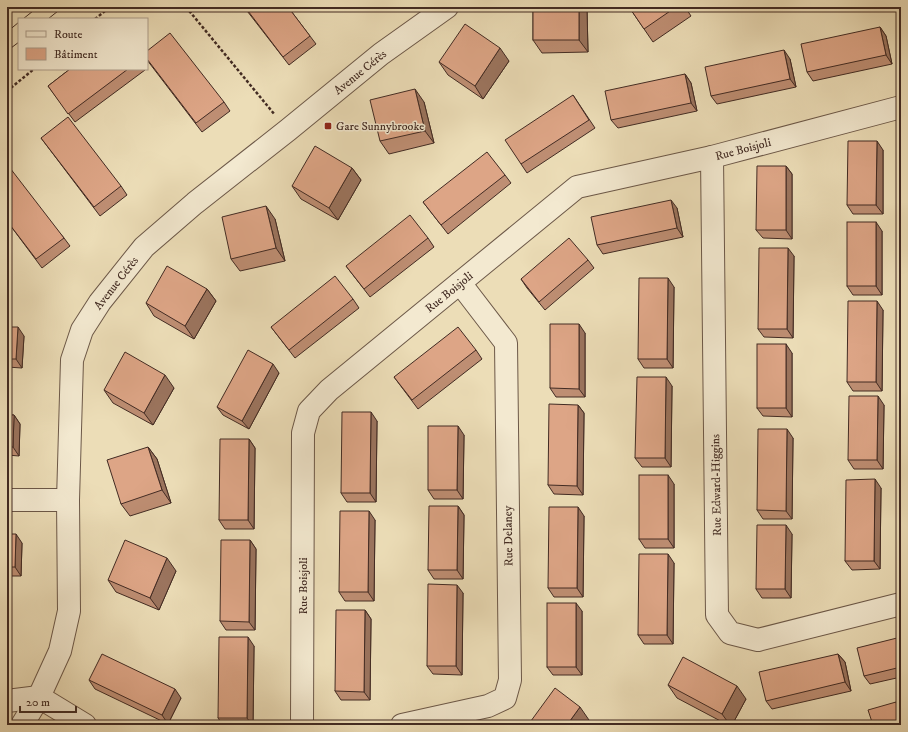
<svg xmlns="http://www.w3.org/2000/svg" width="908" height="732" font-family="'IM FELL DW Pica',serif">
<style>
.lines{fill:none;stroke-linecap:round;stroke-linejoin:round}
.minor-casing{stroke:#6c5848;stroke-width:24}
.path{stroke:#422b23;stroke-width:2.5;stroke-dasharray:3 2;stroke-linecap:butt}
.minor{stroke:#f3e9d0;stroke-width:22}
.tram{stroke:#422b23;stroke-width:1}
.wall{fill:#be8e73;stroke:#422b23}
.shaded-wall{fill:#9b745e;stroke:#422b23}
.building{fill:#dda586;stroke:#422b23}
.poi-dot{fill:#8f2418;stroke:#f3e9d0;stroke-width:1.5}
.labels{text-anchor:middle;stroke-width:3;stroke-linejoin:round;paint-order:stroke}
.street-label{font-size:12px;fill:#422b23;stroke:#f3e9d0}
.poi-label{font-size:12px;fill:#422b23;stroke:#f3e9d0;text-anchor:start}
</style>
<rect width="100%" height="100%" fill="#ecddb7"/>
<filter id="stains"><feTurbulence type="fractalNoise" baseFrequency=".005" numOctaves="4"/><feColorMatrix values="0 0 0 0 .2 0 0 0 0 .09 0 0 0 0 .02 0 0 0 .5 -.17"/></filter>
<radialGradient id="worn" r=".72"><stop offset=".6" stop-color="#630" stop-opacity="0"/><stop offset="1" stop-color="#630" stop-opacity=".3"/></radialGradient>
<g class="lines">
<g class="minor-casing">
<g id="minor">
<path d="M712 157 717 615 730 633 758 640 901 604"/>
<path d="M7 500H68"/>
<path d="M39 697 85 725"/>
<path d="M7 701 39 697"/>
<path d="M22 725 39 697 60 651 69 611 68 500 72 360 82 330 100 302 144 247 195 203 288 130 381 54 447 7"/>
<path d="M302 725 303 433 309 411 329 390 577 187 712 157 901 107"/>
<path d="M402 725 488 706 505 698 510 680 506 343 460 283"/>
</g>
</g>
<g class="path">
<path d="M186 7 275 115"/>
<path d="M95 19 110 7"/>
<path d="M7 91 34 69"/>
</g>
<use href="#minor" class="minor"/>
<g class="tram">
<path d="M23 19 38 7"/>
<path d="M48 19 63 7"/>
<path d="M7 32 19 22"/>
<path d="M7 51 19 42"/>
</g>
</g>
<g class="wall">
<path d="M244 7H288L316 44 289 65Z"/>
<path d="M533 7H586L587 9 588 52 542 53 533 40Z"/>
<path d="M629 7H685L691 16 653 42Z"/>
<path d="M880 27 886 36 892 64 813 81 807 72Z"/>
<path d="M147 51 224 102 230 111 202 132 147 60Z"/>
<path d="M790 59 796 87 717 104 711 96Z"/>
<path d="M509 61 483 99 448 75 439 62Z"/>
<path d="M70 69H144L145 70 75 122 48 86Z"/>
<path d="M685 74 691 83 697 111 618 128 611 120Z"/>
<path d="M573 95 595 128 527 173 521 164Z"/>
<path d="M424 102 434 143 389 154 380 141Z"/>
<path d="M41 138 121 186 127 195 100 216Z"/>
<path d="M883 150V214H853L847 205Z"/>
<path d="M786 166 792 174V239L763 238 756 230Z"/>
<path d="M352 168 361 180 338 220 301 199 292 186Z"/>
<path d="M7 171 64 238 70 246 42 268 7 221Z"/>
<path d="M505 175 511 183 448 234 423 202Z"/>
<path d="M677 208 683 237 603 254 597 245Z"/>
<path d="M275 219 285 261 240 271 231 259Z"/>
<path d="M882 231V295H853L847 286Z"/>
<path d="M428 238 434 247 370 297 346 266Z"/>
<path d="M794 256 793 338 764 337 758 329Z"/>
<path d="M588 260 594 268 545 310 527 288 521 279Z"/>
<path d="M674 287 673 368H644L638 359Z"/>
<path d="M207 289 216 301 194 339 154 316 146 303Z"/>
<path d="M353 299 359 308 295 358 271 327Z"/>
<path d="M883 310 882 391H853L847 382Z"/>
<path d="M7 327 24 336 22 368 7 367Z"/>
<path d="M585 333V397H556L550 388Z"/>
<path d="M476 350 482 359 418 409 394 377Z"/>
<path d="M792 353V417L763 416 757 408Z"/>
<path d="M279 373 249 429 223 415 217 407Z"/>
<path d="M672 386 671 467H642L635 458Z"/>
<path d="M174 388 153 425 113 403 104 390Z"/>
<path d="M578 405 584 413 583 495 554 494 548 485Z"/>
<path d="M884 405 883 469H854L848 460Z"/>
<path d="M7 415H14L20 424 19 456 7 455Z"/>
<path d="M377 421 376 502H347L341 493Z"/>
<path d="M464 435 463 499H434L428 490Z"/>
<path d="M793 438 792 519H763L757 510Z"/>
<path d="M249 439 255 448 254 529H225L219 520Z"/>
<path d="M148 447 157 459 171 503 130 516 121 504Z"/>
<path d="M674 484V548H645L639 539Z"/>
<path d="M881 488 880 569 852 570 845 561Z"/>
<path d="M458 506 464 515 463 579H434L428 570Z"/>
<path d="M584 516 583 597H554L548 588Z"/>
<path d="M375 520 374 601H345L339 592Z"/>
<path d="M7 534 22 543 21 576H7Z"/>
<path d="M792 534 791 598H762L756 589Z"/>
<path d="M250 540 256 549 255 630H226L220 621Z"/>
<path d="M674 563 673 644H644L638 635Z"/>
<path d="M176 571 159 610 116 592 108 580Z"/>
<path d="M463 593 462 675 433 674 427 666Z"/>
<path d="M365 610 371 619 370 700H341L335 691Z"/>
<path d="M582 611V675H553L547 667Z"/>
<path d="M901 637V677L870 684 864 676Z"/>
<path d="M254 646 253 725H223L218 718Z"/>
<path d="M7 649 10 662 7 663Z"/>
<path d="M838 654 845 662 851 691 772 709 766 701Z"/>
<path d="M89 680 181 698 168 724 95 689Z"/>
<path d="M668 685 746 699 732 725H728L677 698Z"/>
</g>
<g class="shaded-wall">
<path d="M579 7H586L587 9 588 52 579 40Z"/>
<path d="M880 27 886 36 892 64 886 55Z"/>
<path d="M500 48 509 61 483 99 475 86Z"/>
<path d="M784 50 790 59 796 87 790 79Z"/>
<path d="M685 74 691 83 697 111 691 103Z"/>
<path d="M415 89 424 102 434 143 425 131Z"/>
<path d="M877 141 883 150V214L876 205Z"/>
<path d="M786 166 792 174V239L786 230Z"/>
<path d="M352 168 361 180 338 220 329 208Z"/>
<path d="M671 200 677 208 683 237 677 228Z"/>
<path d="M266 206 275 219 285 261 276 248Z"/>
<path d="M876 222 882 231V295L876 286Z"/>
<path d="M788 248 794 256 793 338 787 329Z"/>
<path d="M668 278 674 287 673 368 667 359Z"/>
<path d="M207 289 216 301 194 339 185 326Z"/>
<path d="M877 301 883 310 882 391 876 382Z"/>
<path d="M579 324 585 333V397L579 389Z"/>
<path d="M18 327 24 336 22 368 16 359Z"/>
<path d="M786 344 792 353V417L786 408Z"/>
<path d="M273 364 279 373 249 429 242 421Z"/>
<path d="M165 375 174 388 153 425 144 413Z"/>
<path d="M666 377 672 386 671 467 665 458Z"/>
<path d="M878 396 884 405 883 469 877 460Z"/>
<path d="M578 405 584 413 583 495 577 486Z"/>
<path d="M371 412 377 421 376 502 370 493Z"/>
<path d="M14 415 20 424 19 456 13 447Z"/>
<path d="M458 426 464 435 463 499 457 490Z"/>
<path d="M787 429 793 438 792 519 786 511Z"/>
<path d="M249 439 255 448 254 529 248 520Z"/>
<path d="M148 447 157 459 171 503 162 490Z"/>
<path d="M668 475 674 484V548L668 539Z"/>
<path d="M875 479 881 488 880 569 874 561Z"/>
<path d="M458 506 464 515 463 579 457 570Z"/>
<path d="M578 507 584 516 583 597 577 588Z"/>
<path d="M369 511 375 520 374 601 368 592Z"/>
<path d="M786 525 792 534 791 598 785 589Z"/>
<path d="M16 534 22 543 21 576 15 567Z"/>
<path d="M250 540 256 549 255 630 249 622Z"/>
<path d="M668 554 674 563 673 644 667 635Z"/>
<path d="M167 558 176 571 159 610 150 598Z"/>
<path d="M457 585 463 593 462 675 456 666Z"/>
<path d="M576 603 582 611V675L576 667Z"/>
<path d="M365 610 371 619 370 700 364 692Z"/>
<path d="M248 637 254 646 253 725H252L247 718Z"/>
<path d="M7 649 10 662 7 658Z"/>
<path d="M838 654 845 662 851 691 845 682Z"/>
<path d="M737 686 746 699 732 725H730L722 714Z"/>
<path d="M175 689 181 698 168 724 162 715Z"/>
<path d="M896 702 901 709V719Z"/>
<path d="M580 707 589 720 585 725H567Z"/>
</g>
<g class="building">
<path d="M245 7H288L310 36 283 57Z"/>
<rect x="533" y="7" width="46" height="33"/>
<path d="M629 7H676L644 29Z"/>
<path d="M465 24 500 48 475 86 439 62Z"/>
<path d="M880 27 886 55 807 72 801 44Z"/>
<path d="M170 33 224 102 196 123 147 59V51Z"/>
<path d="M784 50 790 79 711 96 705 67Z"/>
<path d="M70 69H128L68 114 48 86Z"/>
<path d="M685 74 691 103 611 120 605 91Z"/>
<path d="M415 89 425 131 380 141 370 100Z"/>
<path d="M573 95 589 120 521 164 505 140Z"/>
<path d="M68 117 121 186 94 207 41 138Z"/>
<path d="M848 141H877L876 205H847Z"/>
<path d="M315 146 352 168 329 208 292 186Z"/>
<path d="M487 152 505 175 441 225 423 202Z"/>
<path d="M757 166H786V230H756Z"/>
<path d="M10 168 64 238 36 259 7 221V171Z"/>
<path d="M671 200 677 228 597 245 591 217Z"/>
<path d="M266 206 276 248 231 259 222 217Z"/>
<path d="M410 215 428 238 364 289 346 266Z"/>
<rect x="847" y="222" width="29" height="64"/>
<path d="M569 238 588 260 539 302 521 279Z"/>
<path d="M759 248H788L787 329H758Z"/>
<path d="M167 266 207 289 185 326 146 303Z"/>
<path d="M335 276 353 299 289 350 271 327Z"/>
<path d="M639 278H668L667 359H638Z"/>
<path d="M848 301H877L876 382H847Z"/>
<path d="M550 324H579V389L550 388Z"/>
<path d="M7 327H18L16 359H7Z"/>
<path d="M458 327 476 350 412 400 394 377Z"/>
<rect x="757" y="344" width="29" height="64"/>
<path d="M248 350 273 364 242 421 217 407Z"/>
<path d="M125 352 165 375 144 413 104 390Z"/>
<path d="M637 377H666L665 458H635Z"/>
<path d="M849 396H878L877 460H848Z"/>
<path d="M549 404 578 405 577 486 548 485Z"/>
<path d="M342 412H371L370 493H341Z"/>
<path d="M7 415H14L13 447H7Z"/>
<path d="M428 426H458L457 490H428Z"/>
<path d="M758 429H787L786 511 757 510Z"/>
<path d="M220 439H249L248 520H219Z"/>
<path d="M148 447 162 490 121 504 107 460Z"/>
<rect x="639" y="475" width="29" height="64"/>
<path d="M875 479 874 561H845L846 480Z"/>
<path d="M429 506H458L457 570H428Z"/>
<path d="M549 507H578L577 588H548Z"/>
<path d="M340 511H369L368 592H339Z"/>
<path d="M757 525H786L785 589H756Z"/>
<path d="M7 534H16L15 567H7Z"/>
<path d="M125 540 167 558 150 598 108 580Z"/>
<path d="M221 540H250L249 622 220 621Z"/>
<path d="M639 554H668L667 635H638Z"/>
<path d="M428 584 457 585 456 666H427Z"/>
<rect x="547" y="603" width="29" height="64"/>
<path d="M336 610H365L364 692 335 691Z"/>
<path d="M219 637H248L247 718H218Z"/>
<path d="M901 637V667L864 676 857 648Z"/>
<path d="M102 654 175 689 162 715 89 680Z"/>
<path d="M838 654 845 682 766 701 759 672Z"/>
<path d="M683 657 737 686 722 714 668 685Z"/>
<path d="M555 688 580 707 567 725H528Z"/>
<path d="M896 702 901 719V725H873L868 710Z"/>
</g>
<rect class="poi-dot" x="324" y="122" width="8" height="8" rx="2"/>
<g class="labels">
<g class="street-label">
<text transform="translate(360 72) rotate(-39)" y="4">Avenue Cérès</text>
<text transform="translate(743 149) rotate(-15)" y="4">Rue Boisjoli</text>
<text transform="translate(116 283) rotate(-52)" y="4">Avenue Cérès</text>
<text transform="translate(449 292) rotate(-39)" y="4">Rue Boisjoli</text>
<text transform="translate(716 485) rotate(-91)" y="4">Rue Edward-Higgins</text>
<text transform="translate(508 536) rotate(-91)" y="4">Rue Delaney</text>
<text transform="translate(303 586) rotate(-90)" y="4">Rue Boisjoli</text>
</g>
<g class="poi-label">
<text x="336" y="130">Gare Sunnybrooke</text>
</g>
</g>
<rect width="908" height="732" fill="none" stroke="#ecddb7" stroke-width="24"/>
<rect x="8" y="8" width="892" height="716" fill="none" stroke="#422b23" stroke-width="2"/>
<rect x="12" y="12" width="884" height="708" fill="none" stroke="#422b23"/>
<rect x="18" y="18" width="130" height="52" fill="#f3e9d0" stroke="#ac9d8b"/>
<rect x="26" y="31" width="20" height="6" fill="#f3e9d0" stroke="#ac9d8b"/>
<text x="54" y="38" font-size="12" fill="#422b23">Route</text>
<rect x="26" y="48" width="20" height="12" fill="#dda586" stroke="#ac9d8b"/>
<text x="54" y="58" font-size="12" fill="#422b23">Bâtiment</text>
<path d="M20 706v6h56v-6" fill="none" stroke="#422b23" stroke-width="2"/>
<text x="26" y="706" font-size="12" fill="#422b23" stroke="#f3e9d0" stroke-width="3" paint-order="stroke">20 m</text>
<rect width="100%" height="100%" filter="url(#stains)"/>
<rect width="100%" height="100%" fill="url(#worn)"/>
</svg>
